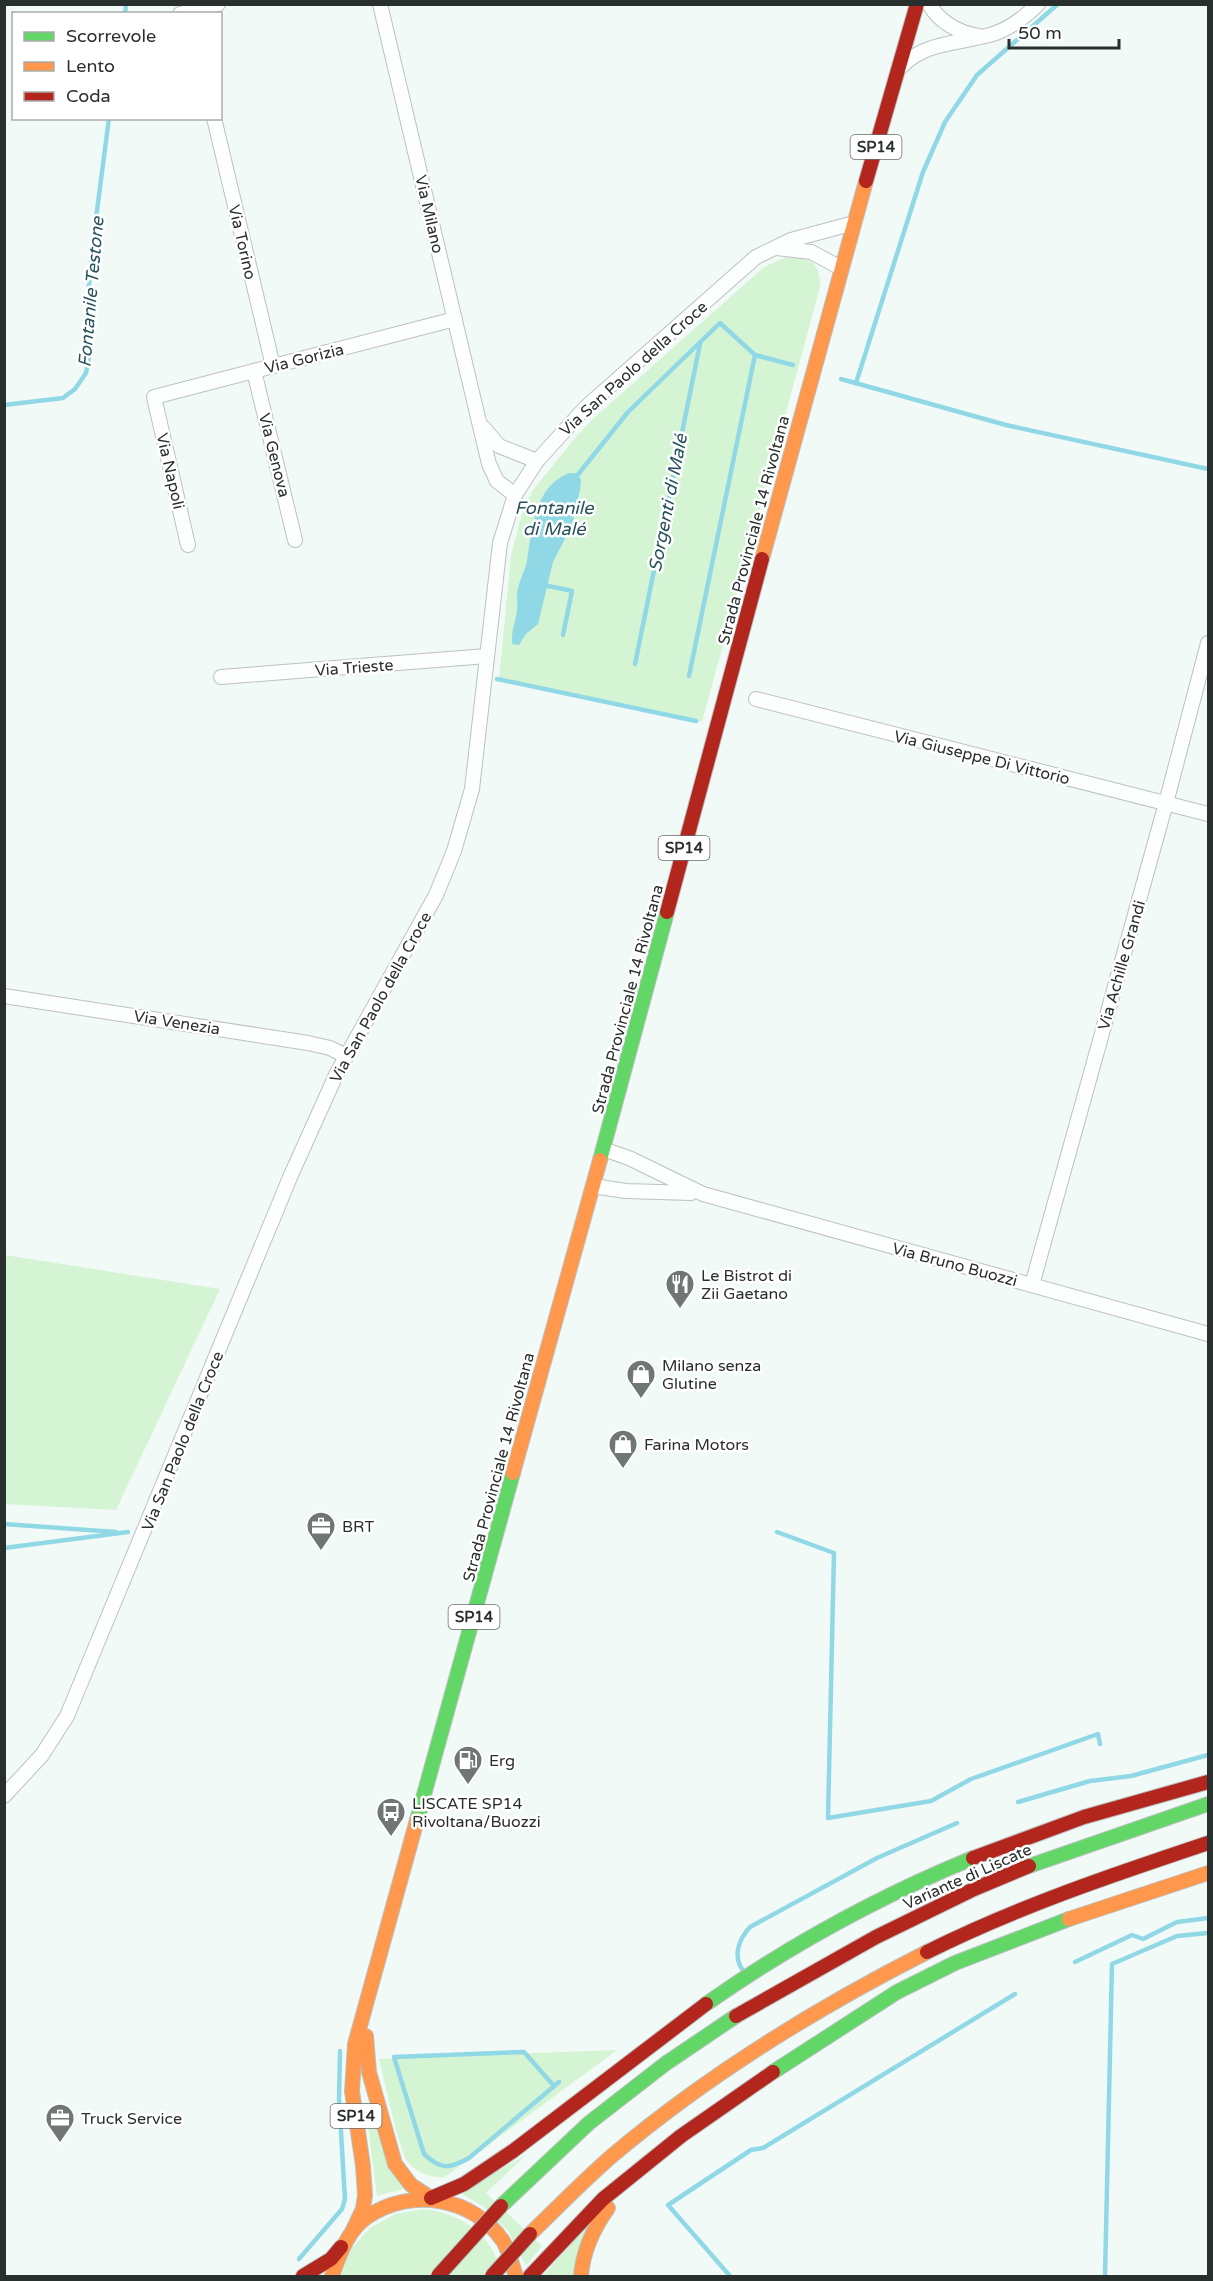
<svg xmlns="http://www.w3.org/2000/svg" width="1213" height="2281" font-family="'Varela Round',sans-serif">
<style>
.green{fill:#d5f4d3}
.water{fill:#91d8e6}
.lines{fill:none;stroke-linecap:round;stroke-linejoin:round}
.stream{stroke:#91d8e6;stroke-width:4.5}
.street-casing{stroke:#bcc2c1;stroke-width:16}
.fast-casing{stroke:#bcc2c1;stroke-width:16}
.slow-casing{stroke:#bcc2c1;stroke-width:16}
.jam-casing{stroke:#bcc2c1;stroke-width:16}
.street{stroke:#fdfefe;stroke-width:14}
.fast{stroke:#63d668;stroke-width:14}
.slow{stroke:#ff974d;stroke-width:14}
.jam{stroke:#b3261e;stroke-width:14}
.jam-bridge-casing{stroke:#a6beb3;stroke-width:16;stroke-linecap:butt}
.jam-bridge{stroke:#b3261e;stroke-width:14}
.labels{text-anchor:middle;stroke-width:5;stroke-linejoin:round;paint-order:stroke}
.shield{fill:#fff;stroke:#696d6c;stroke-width:1.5}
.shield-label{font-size:15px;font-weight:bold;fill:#292f2d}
.street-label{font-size:16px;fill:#292f2d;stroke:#fff}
.poi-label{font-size:16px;fill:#292f2d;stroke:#fff;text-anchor:start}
.water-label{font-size:18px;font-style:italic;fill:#28535d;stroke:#fff}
</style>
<rect width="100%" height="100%" fill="#f2faf8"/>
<g class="green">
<path d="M790 255C812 257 820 265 820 287L702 722 499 680 511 555 524 506 533 490 575 438 594 418 764 267Z"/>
<path d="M5 1255 220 1289 116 1510 5 1504Z"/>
<path d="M617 2050 445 2177C433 2179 416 2172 408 2162 399 2151 384 2078 379 2059Z"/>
<path d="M365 2103H367L403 2189 377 2196Z"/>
<path d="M526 2155 486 2193 542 2246 526 2266 508 2231 484 2207 460 2193Z"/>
<path d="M423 2209C464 2213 493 2237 503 2276H341L351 2249 370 2228 395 2214Z"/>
<path d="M588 2225 573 2276H543Z"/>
</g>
<path class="water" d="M569 473H577L581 480 580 490 572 525 553 562 538 624 526 634 519 645 512 644C511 632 515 623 517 611 518 603 516 596 518 588 520 579 525 570 527 561 532 529 534 487 569 473Z"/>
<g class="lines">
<g class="stream">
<path d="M125 14 126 4"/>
<path d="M841 379 1006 425 1208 469"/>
<path d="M856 383 923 172 945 122 977 75 1058 4"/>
<path d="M4 405 63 398 75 389 86 373 89 357 86 321 92 249 109 118"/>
<path d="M576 477 628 412 720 323 755 355 793 365"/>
<path d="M539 584 572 591 563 635"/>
<path d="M635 664 700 344"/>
<path d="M689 676 755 355"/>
<path d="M497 679 696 721"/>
<path d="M4 1524 116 1532"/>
<path d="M777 1532 834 1553 828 1818 931 1801 971 1779 1098 1734 1100 1744"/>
<path d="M4 1548 128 1532"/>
<path d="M1018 1802 1090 1781 1131 1776 1208 1755"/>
<path d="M1075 1962 1132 1935 1143 1939 1177 1922 1208 1918"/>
<path d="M742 1969C733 1955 739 1939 750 1927L877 1858 957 1823"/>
<path d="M554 2086 524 2052 394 2057 424 2154C441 2170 449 2169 469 2158L559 2082"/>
<path d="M299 2259 342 2209 345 2199 339 2099 340 2051"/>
<path d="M730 2276 668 2205 751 2150 763 2148 1015 1994"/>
<path d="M1105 2276 1112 1964 1177 1936 1208 1933"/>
</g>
<g class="street-casing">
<g id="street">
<path d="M380 4 489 464 497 481 515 495"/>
<path d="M929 4C939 22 959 33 979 36"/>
<path d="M180 14 218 4"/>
<path d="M901 67C926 40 964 44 996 33 1012 27 1026 16 1038 4"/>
<path d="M214 118 273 366"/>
<path d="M777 248 811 252 841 268"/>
<path d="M254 371 295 540"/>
<path d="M484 428 499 446 537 461"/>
<path d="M188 545 154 397 455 319"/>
<path d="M221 677 487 656"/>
<path d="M756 699 1208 814"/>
<path d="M4 996 308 1043 330 1048 346 1056"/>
<path d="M603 1149 629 1158 703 1194 1208 1334"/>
<path d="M593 1186 626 1191 691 1193"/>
<path d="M1032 1285 1166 803 1208 643"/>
<path d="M4 1796 42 1755 67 1716 291 1175 336 1075 436 895 454 851 472 789 500 543 515 495 537 461 585 408 756 257 791 240 854 223"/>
</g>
</g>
<g class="fast-casing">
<g id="fast">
<path d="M600 1160 667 912"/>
<path d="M417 1820 513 1473"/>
<path d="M1029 1866 1208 1804"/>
<path d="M706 2004C789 1946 880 1896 973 1858"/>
<path d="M773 2072 897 1992 955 1963 1069 1919"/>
<path d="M501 2206 589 2123 665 2064 736 2016"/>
</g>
</g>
<g class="slow-casing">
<g id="slow">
<path d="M762 559 866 181"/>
<path d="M513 1473 600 1160"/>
<path d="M1069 1919 1208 1873"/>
<path d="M366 2036 369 2072 395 2164 411 2185 431 2198"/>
<path d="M353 2230 363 2209 365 2195 363 2166 352 2091 355 2044 417 1820"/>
<path d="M530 2234C557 2208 584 2180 613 2155 709 2074 815 2009 927 1952"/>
<path d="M332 2276C340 2254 347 2231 367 2217 411 2187 473 2197 503 2241 509 2251 512 2265 516 2276"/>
<path d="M581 2276C583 2250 593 2229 608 2208"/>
</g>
</g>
<g class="jam-casing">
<g id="jam">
<path d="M866 181 917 4"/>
<path d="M667 912 762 559"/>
<path d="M973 1858 1084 1817 1208 1782"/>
<path d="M927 1952C1017 1907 1112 1875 1208 1843"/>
<path d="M736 2016 876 1937 974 1889 1029 1866"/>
<path d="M431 2198 464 2184 513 2151 706 2004"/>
<path d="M303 2276 331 2259 341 2247"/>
<path d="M530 2276 603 2199 681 2136 773 2072"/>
</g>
</g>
<use href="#street" class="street"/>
<use href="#fast" class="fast"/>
<use href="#slow" class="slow"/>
<use href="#jam" class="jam"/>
<g class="jam-bridge-casing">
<g id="jam-bridge">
<path d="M438 2276 501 2206"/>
<path d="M492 2276 530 2234"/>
</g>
</g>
<use href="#jam-bridge" class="jam-bridge"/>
</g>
<defs>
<g id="restaurant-pin" transform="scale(1.5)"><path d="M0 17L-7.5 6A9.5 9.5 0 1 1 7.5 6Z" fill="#6f7674" stroke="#fff"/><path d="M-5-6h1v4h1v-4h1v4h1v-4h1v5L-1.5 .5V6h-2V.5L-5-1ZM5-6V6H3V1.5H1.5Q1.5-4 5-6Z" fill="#fff"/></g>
<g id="shop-pin" transform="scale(1.5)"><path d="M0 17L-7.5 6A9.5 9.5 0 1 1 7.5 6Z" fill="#6f7674" stroke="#fff"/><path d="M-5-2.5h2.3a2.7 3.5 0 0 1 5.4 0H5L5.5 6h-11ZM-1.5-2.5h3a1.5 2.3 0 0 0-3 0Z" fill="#fff"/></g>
<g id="office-pin" transform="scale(1.5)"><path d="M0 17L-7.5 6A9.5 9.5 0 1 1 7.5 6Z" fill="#6f7674" stroke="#fff"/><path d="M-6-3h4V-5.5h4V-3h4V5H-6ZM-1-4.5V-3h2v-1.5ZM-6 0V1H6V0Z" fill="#fff"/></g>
<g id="fuel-pin" transform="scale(1.5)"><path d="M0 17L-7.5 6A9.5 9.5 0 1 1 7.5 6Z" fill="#6f7674" stroke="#fff"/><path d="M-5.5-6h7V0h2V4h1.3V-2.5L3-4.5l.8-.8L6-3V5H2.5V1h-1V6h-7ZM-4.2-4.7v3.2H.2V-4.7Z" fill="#fff"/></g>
<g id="bus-pin" transform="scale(1.5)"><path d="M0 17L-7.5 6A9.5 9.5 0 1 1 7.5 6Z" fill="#6f7674" stroke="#fff"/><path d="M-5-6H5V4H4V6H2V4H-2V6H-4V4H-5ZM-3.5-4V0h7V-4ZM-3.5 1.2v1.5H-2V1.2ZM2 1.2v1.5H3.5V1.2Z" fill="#fff"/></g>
</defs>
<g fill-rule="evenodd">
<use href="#restaurant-pin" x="680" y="1284"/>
<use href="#shop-pin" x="641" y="1374"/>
<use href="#shop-pin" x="623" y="1444"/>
<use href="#office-pin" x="321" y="1526"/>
<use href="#fuel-pin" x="468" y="1760"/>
<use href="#bus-pin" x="391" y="1812"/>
<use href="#office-pin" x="60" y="2118"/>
</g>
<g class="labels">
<g class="shield">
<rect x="850.5" y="135" width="51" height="24" rx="4.5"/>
<rect x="658.5" y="836" width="51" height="24" rx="4.5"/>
<rect x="448.5" y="1605" width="51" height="24" rx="4.5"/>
<rect x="330.5" y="2104" width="51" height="24" rx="4.5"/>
</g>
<g class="shield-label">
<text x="876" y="152">SP14</text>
<text x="684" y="853">SP14</text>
<text x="474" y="1622">SP14</text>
<text x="356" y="2121">SP14</text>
</g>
<g class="street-label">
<text transform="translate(430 214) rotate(77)" y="6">Via Milano</text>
<text transform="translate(243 242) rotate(77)" y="6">Via Torino</text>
<text transform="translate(304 358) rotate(-14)" y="6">Via Gorizia</text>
<text transform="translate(633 368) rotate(-42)" y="6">Via San Paolo della Croce</text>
<text transform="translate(275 455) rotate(76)" y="6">Via Genova</text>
<text transform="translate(171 471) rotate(77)" y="6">Via Napoli</text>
<text transform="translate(753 530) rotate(-75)" y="6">Strada Provinciale 14 Rivoltana</text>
<text transform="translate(354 667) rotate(-4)" y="6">Via Trieste</text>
<text transform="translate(982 757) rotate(14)" y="6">Via Giuseppe Di Vittorio</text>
<text transform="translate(1121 965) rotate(-74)" y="6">Via Achille Grandi</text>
<text transform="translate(380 997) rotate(-61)" y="6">Via San Paolo della Croce</text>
<text transform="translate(627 999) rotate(-75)" y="6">Strada Provinciale 14 Rivoltana</text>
<text transform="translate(177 1022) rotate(9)" y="6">Via Venezia</text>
<text transform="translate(955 1264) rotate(15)" y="6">Via Bruno Buozzi</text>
<text transform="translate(182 1441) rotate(-68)" y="6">Via San Paolo della Croce</text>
<text transform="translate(498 1467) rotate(-75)" y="6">Strada Provinciale 14 Rivoltana</text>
<text transform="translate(967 1876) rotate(-24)" y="6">Variante di Liscate</text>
</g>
<g class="poi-label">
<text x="701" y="1281">Le Bistrot di<tspan x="701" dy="18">Zii Gaetano</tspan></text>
<text x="662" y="1371">Milano senza<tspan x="662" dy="18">Glutine</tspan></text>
<text x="644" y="1450">Farina Motors</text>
<text x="342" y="1532">BRT</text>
<text x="489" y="1766">Erg</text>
<text x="412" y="1809">LISCATE SP14<tspan x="412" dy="18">Rivoltana/Buozzi</tspan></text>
<text x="81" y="2124">Truck Service</text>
</g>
<g class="water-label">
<text transform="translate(91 292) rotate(-85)" y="6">Fontanile Testone</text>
<text transform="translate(668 503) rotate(-79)" y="6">Sorgenti di Malé</text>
<text x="554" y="514">Fontanile<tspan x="554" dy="21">di Malé</tspan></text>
</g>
</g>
<rect width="1213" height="2281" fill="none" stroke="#292f2d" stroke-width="12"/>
<rect x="12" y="12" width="210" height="108" fill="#ffffff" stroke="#a9acab" stroke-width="1.5"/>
<rect x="24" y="32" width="30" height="9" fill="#63d668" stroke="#a9acab" stroke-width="1.5"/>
<text x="66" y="42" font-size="18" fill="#292f2d">Scorrevole</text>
<rect x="24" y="62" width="30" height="9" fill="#ff974d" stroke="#a9acab" stroke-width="1.5"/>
<text x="66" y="72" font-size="18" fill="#292f2d">Lento</text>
<rect x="24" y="92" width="30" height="9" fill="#b3261e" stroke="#a9acab" stroke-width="1.5"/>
<text x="66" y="102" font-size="18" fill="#292f2d">Coda</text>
<path d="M1009 39v9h110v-9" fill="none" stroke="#292f2d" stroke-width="3"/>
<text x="1018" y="39" font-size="18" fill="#292f2d" stroke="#ffffff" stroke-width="4.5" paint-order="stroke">50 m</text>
</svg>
